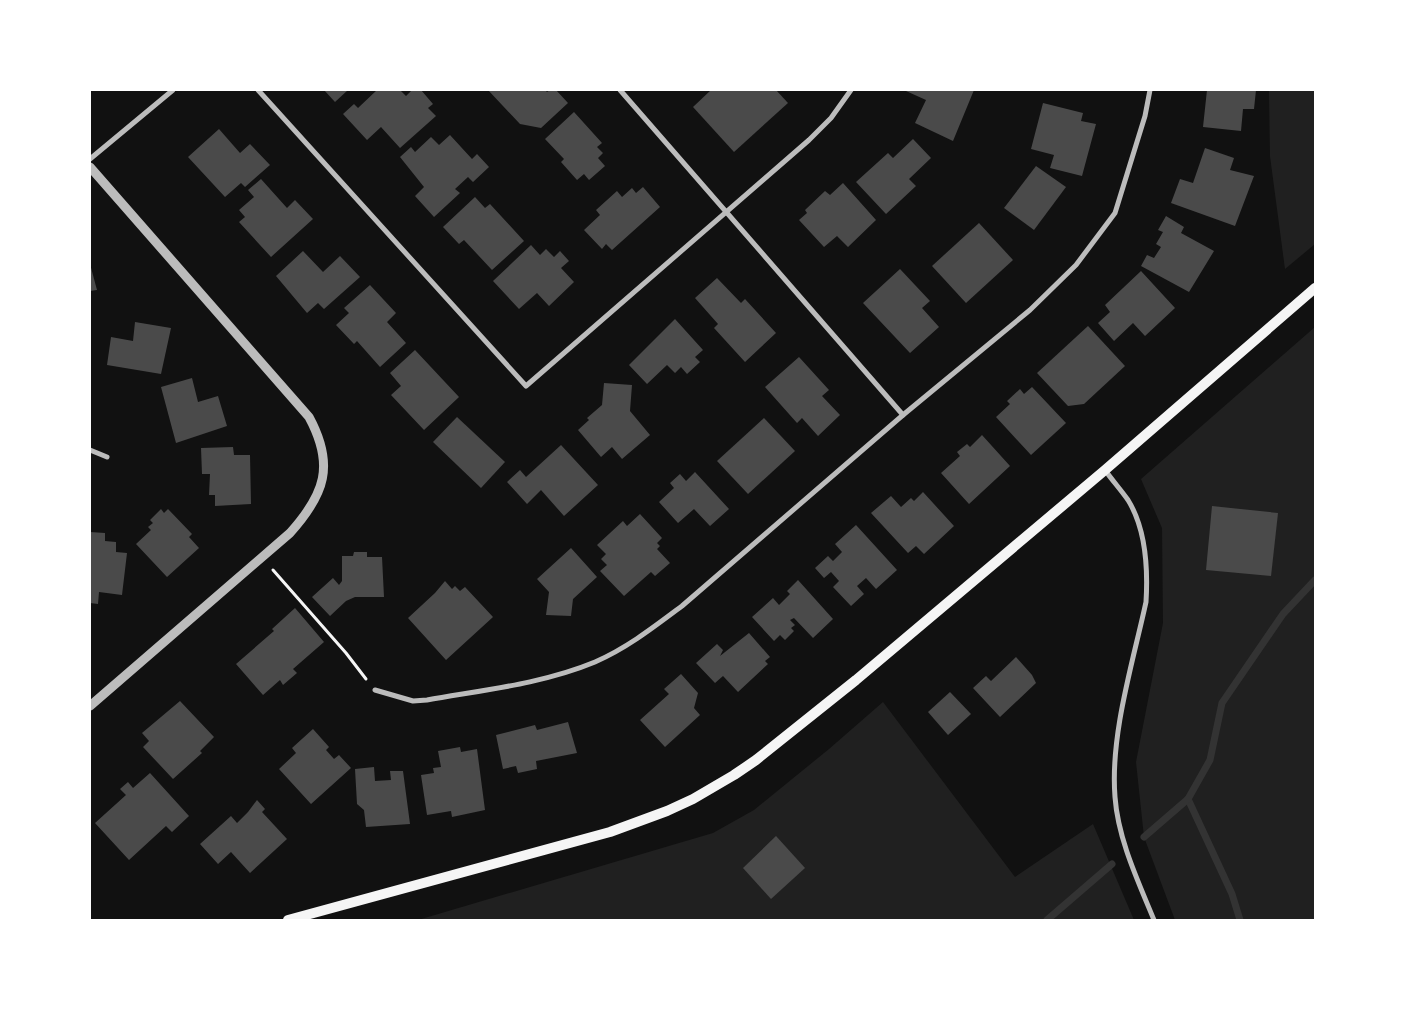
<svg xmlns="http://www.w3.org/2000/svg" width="1405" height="1010" font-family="Helvetica,sans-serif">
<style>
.green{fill:#202020}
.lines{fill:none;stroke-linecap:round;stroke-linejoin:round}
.stream{stroke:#333;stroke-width:7}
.building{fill:#4a4a4a}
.path{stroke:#f5f5f5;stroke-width:3}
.minor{stroke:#bcbcbc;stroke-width:5}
.tertiary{stroke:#bcbcbc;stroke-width:9}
.secondary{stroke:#f5f5f5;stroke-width:10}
</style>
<rect width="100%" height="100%" fill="#111"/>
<g class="green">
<path d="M1269 90H1315V244L1285 269 1270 156Z"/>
<path d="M1315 327V920H1175L1144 837 1136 762 1163 623 1162 528 1141 479Z"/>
<path d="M883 702 1015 877 1093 824 1134 920H418L713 833 754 810 829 749Z"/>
</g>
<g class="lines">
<g class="stream">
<path d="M1188 799 1232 894 1240 920"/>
<path d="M1144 837 1188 799 1210 760 1222 703 1283 614 1315 580"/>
<path d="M1047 920 1112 864"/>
</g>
</g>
<g class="building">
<path d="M324 90H348L335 102Z"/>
<path d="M377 90H400L406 96 412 90H421L433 104 428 108 436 116 400 148 381 127 367 140 343 114 354 104 358 108Z"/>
<path d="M488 90H545L547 92 550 90H556L568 103 541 128 520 124Z"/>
<path d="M711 90H776L788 103 734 152 693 107Z"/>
<path d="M907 90H974L953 141 915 123 926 100 906 91Z"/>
<path d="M1207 90H1256L1254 109H1243L1241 131 1203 127Z"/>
<path d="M1043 103 1083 113 1081 121 1096 124 1082 176 1050 168 1054 155 1031 149Z"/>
<path d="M574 112 602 143 597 147 603 153 598 158 605 166 589 180 584 174 577 180 561 162 564 159 545 139Z"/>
<path d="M219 129 240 153 250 144 270 165 245 187 241 183 225 197 188 157Z"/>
<path d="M450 135 472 159 477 154 489 167 473 182 468 177 455 189 460 193 434 217 415 196 424 187 400 157 411 147 415 152 431 137 439 145Z"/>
<path d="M913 139 931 158 909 179 916 186 886 214 856 182 888 153 893 158Z"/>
<path d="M1205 148 1234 158 1230 170 1254 176 1235 226 1171 203 1180 179 1193 183Z"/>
<path d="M1036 166 1066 187 1034 230 1004 208Z"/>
<path d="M261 179 287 208 295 200 313 219 271 257 239 222 245 217 239 210 254 197 248 190Z"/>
<path d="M843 183 876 220 848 247 837 236 824 247 799 220 807 213 805 210 825 191 830 195Z"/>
<path d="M643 187 660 207 612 250 606 244 602 249 584 230 600 215 596 210 617 191 622 197 632 188 636 193Z"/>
<path d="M475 197 485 208 490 204 524 241 492 270 464 240 459 244 443 227Z"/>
<path d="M1166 216 1184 227 1181 233 1214 251 1189 292 1141 266 1147 255 1154 258 1161 247 1156 244 1163 232 1158 230Z"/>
<path d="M979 223 1013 260 966 303 932 266Z"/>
<path d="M531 245 540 255 546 249 554 257 560 251 569 261 561 268 574 282 549 306 537 293 519 309 493 281Z"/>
<path d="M303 251 323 272 340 256 360 277 324 309 318 303 307 313 276 276Z"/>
<path d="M90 264 97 290 90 291Z"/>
<path d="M900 269 930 301 922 308 939 327 910 353 863 303Z"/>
<path d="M1141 271 1175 308 1145 336 1133 323 1114 341 1098 323 1110 312 1105 305Z"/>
<path d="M717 278 741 303 745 299 776 333 745 362 714 328 718 324 695 298Z"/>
<path d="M370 285 396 313 387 322 406 343 380 367 357 341 354 344 336 325 349 313 344 308Z"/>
<path d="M675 319 703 350 695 357 700 362 687 374 681 367 675 373 667 365 647 384 629 365Z"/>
<path d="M135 322 171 328 161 374 107 365 111 337 133 341Z"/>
<path d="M1088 326 1125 366 1084 404 1068 406 1037 373Z"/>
<path d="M415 350 459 397 424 430 391 395 401 386 390 373Z"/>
<path d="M799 357 829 390 822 396 840 415 818 436 802 418 797 423 765 387Z"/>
<path d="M192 378 198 402 218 396 227 426 176 443 161 387Z"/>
<path d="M604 383 632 385 630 411 650 435 622 459 612 447 601 457 578 430 589 420 587 418 602 405Z"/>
<path d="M1032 387 1066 423 1031 455 996 417 1010 404 1007 401 1020 389 1024 394Z"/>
<path d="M457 417 505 462 481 488 433 442Z"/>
<path d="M764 418 795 451 748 494 717 461Z"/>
<path d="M982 435 1010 466 969 504 941 473 960 456 957 452 967 444 970 447Z"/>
<path d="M561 445 598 485 564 516 541 490 527 504 507 482 520 470 526 477Z"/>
<path d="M233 447 234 455H250L251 504 215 506V495H209L210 474H202L201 448Z"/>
<path d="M695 472 729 509 710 526 694 509 678 523 659 502 674 488 670 483 680 474 686 481Z"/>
<path d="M923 492 954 526 924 554 916 546 908 553 871 513 891 496 901 507 911 498 914 501Z"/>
<path d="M1212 506 1278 513 1271 576 1206 570Z"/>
<path d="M161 509 164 513 168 509 192 534 189 537 199 548 167 577 136 544 151 530 148 527 153 523 150 520Z"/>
<path d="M640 514 662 538 657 543 660 546 657 549 670 563 655 576 651 572 624 596 600 571 607 565 601 559 606 554 597 545 623 521 627 526Z"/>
<path d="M856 525 897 570 876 589 866 578 857 586 864 594 851 606 833 587 839 581 831 572 824 578 815 568 828 556 833 561 842 552 835 544Z"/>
<path d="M90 532 105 533V541L116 542V552L127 553 122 595 99 592 98 604 90 603Z"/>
<path d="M571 548 597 577 573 599 571 616 546 615 549 592 537 579Z"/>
<path d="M354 552H367V557H382L384 597H355L346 601 330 616 312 597 333 578 339 585 342 581V556H353Z"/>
<path d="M798 580 833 619 813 638 794 618 790 620 795 625 791 628 794 631 785 640 780 635 774 641 752 617 773 598 779 605 790 594 787 591Z"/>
<path d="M445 581 452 589 455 586 460 591 465 587 493 617 446 660 408 618 435 593Z"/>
<path d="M295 608 324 642 293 669 297 673 283 685 280 680 263 695 236 664 274 631 272 629Z"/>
<path d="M749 633 770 657 765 661 768 664 738 692 723 676 715 683 696 663 717 644 723 650 720 656Z"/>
<path d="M1016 657 1032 675 1036 683 1000 717 973 688 986 676 991 681Z"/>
<path d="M681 674 698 693 694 708 700 715 665 747 640 720 669 694 664 689Z"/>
<path d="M950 692 971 714 948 735 928 712Z"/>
<path d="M180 701 214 737 200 751 202 753 173 779 143 747 149 741 142 733Z"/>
<path d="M568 722 577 753 536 761 537 769 518 773 516 766 503 769 496 735 535 725 537 730Z"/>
<path d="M313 729 329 747 326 750 334 759 339 755 351 768 311 804 279 769 296 753 292 748Z"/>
<path d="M460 747 461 752 477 749 485 810 452 817 451 811 427 815 421 775 434 773 433 768 441 767 438 751Z"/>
<path d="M374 767 375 781 391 780 390 771H403L410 824 366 827 364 810 357 804 355 769Z"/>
<path d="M150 773 189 816 172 832 166 826 129 860 95 823 126 795 120 789 128 782 133 788Z"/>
<path d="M257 800 265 809 262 812 287 839 250 873 231 852 218 864 200 844 231 816 237 823 248 812Z"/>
<path d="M776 836 805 868 771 899 743 868Z"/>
</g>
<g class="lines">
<path class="path" d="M273 570 346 653 366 679"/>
<g class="minor">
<path d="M258 90 526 386 809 140 831 118 851 90"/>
<path d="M620 90 903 415"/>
<path d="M90 159 173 90"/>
<path d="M90 450 107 457"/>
<path d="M1105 470C1112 480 1121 490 1128 500 1146 529 1148 569 1146 602 1133 662 1110 735 1115 797 1118 839 1138 881 1154 920"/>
<path d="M375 690 413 701 427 700C483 690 542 684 595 662 627 648 654 627 682 606L903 415 1030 310 1076 265 1115 213 1145 116 1150 90"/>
</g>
<path class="tertiary" d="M90 167 309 417C335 465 325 494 290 533L90 706"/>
<path class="secondary" d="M288 920 610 832 667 811 693 799 734 775 756 760 856 680 1105 470 1315 288"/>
</g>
<rect width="1405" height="1010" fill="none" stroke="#ffffff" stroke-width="182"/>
</svg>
